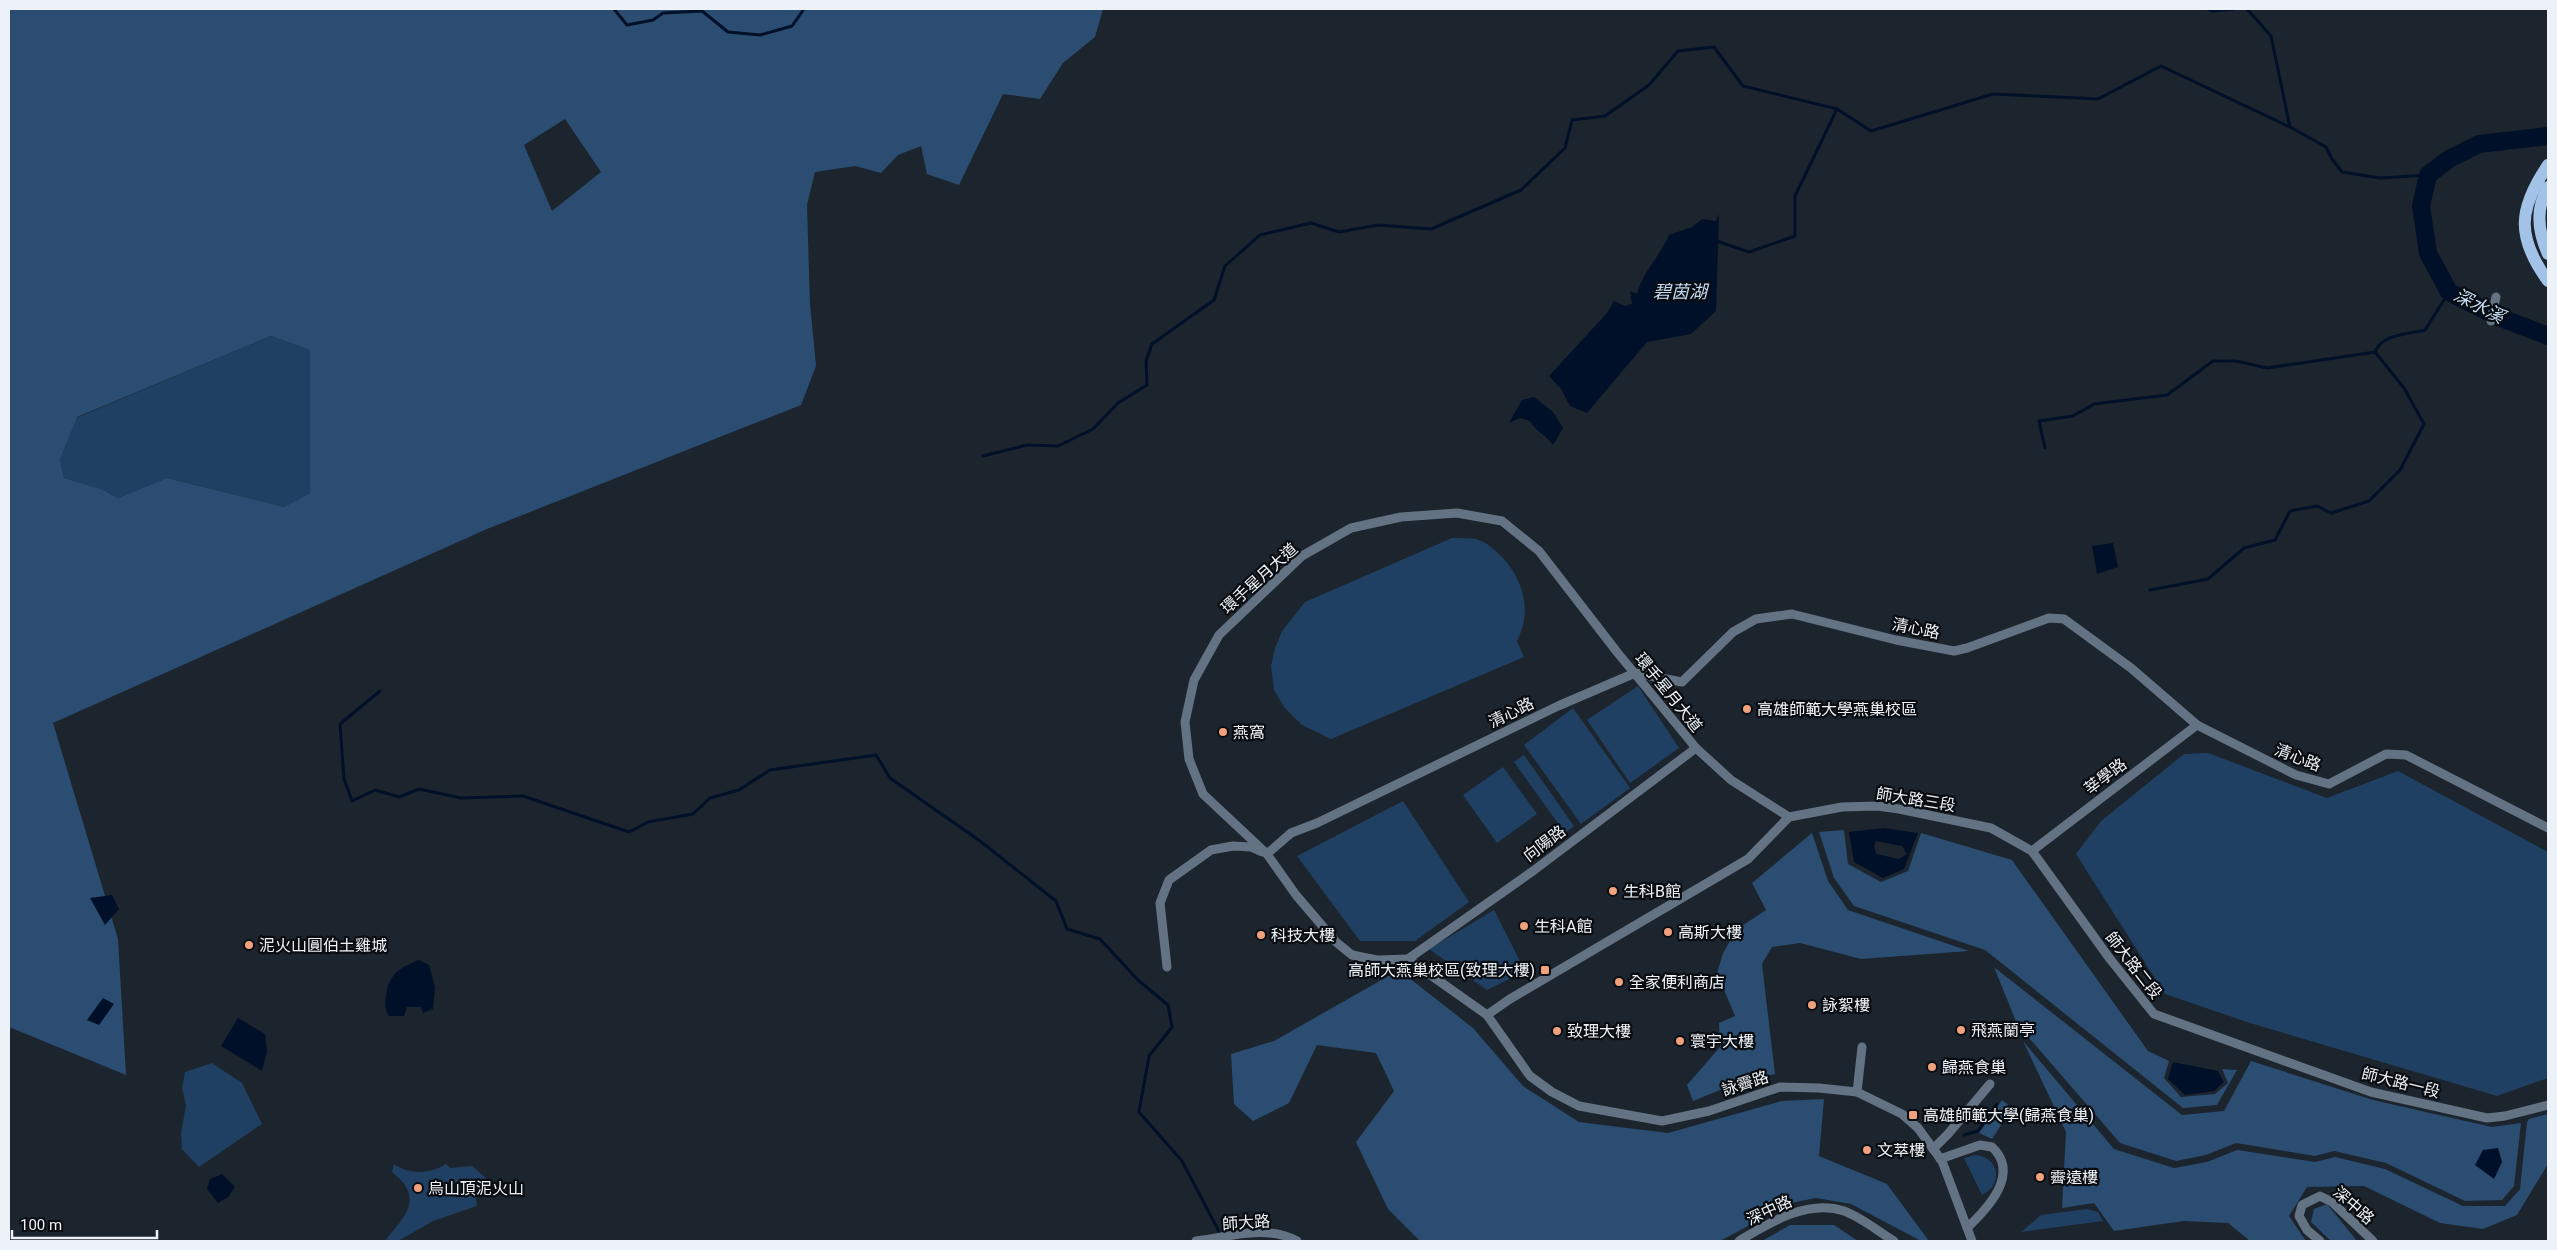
<svg xmlns="http://www.w3.org/2000/svg" width="2557" height="1250" font-family="Roboto,'Noto Sans TC',sans-serif">
<style>
.green{fill:#1f4062}
.forest{fill:#2a4d71;fill-rule:evenodd}
.water{fill:#001028;fill-rule:evenodd}
.lines{fill:none;stroke-linecap:round;stroke-linejoin:round}
.stream{stroke:#001028;stroke-width:3}
.river{stroke:#001028;stroke-width:18}
.street{stroke:#637384;stroke-width:9}
.primary{stroke:#a2c3e7;stroke-width:12}
.poi-dot{fill:#f1a17c;stroke:#090d11;stroke-width:2}
.labels{text-anchor:middle;stroke-width:4.5;stroke-linejoin:round;paint-order:stroke}
.street-label{font-size:16px;fill:#edf2f9;stroke:#090d11}
.poi-label{font-size:16px;fill:#edf2f9;stroke:#090d11;text-anchor:start}
.water-label{font-size:18px;font-style:italic;fill:#c5dcf4;stroke:#090d11}
</style>
<rect width="100%" height="100%" fill="#1c242d"/>
<g class="green">
<path d="M271 336 310 350V493L284 507 167 478 118 498 101 489 64 478 60 459 76 418Z"/>
<path d="M1452 538C1460 538 1468 538 1476 539 1487 542 1496 551 1504 559 1524 582 1532 612 1517 641L1524 657 1331 739 1302 725 1284 707 1274 690 1271 666 1275 648 1282 631 1305 602Z"/>
<path d="M1638 686 1679 748 1630 783 1587 720Z"/>
<path d="M1573 708 1630 788 1581 824 1524 745Z"/>
<path d="M2208 753 2327 798 2398 771 2548 852V1078L2497 1096 2250 1023 2165 994 2076 854 2101 821 2184 754Z"/>
<path d="M1524 755 1574 826 1565 833 1514 762Z"/>
<path d="M1503 767 1537 814 1497 843 1463 795Z"/>
<path d="M1403 801 1469 902 1415 941H1360L1297 856Z"/>
<path d="M1494 910 1525 971 1487 990 1429 949Z"/>
<path d="M212 1063 242 1083 262 1124 199 1167 182 1149 181 1133 186 1105 182 1088 185 1072Z"/>
<path d="M1976 1155C2000 1158 2003 1185 1982 1195L1964 1158Z"/>
<path d="M394 1164C409 1175 431 1174 446 1164L450 1168 472 1166 487 1179 489 1185 476 1198 477 1206 433 1221 398 1241H385C404 1217 426 1199 392 1172Z"/>
<path d="M2087 1209 2098 1212 2103 1221 2021 1232 2041 1215Z"/>
</g>
<g class="forest">
<path d="M9 9H1103L1095 37 1063 63 1040 99 1003 94 959 185 927 174 921 146 898 155 881 173 855 166 815 172 807 205 810 304 816 366 801 405 487 529 53 723 118 939 126 1075 9 1027ZM565 119 601 172 552 211 524 145ZM271 336 310 350V493L284 507 167 478 118 498 101 489 64 478 60 459 77 417Z"/>
<path d="M1844 830 1848 864 1881 882 1908 871 1921 833 2012 860 2148 1051 2169 1061 2164 1078 2181 1097 2215 1094 2228 1083 2222 1069 2237 1070 2217 1105 2183 1108 1985 950 1854 906 1834 878 1819 832Z"/>
<path d="M1812 833 1828 881 1848 910 1969 951 1861 959 1800 943 1772 947 1762 964 1775 1074 1740 1082 1693 1101 1687 1085 1720 1047 1719 1023 1735 1016 1717 973 1723 953 1737 929 1766 910 1752 883Z"/>
<path d="M1994 967 2182 1115 2224 1111 2251 1061 2373 1100 2492 1127 2521 1123 2514 1186 2502 1200 2465 1201 2386 1163 2334 1151 2315 1156 2236 1143 2206 1155 2176 1161 2120 1143 2017 1024Z"/>
<path d="M1399 970 1473 1028 1523 1086 1579 1122 1668 1133 1782 1101 1824 1099 1819 1156 1887 1184 1929 1241H1921L1851 1204 1816 1198 1791 1203 1720 1241H1420L1388 1209 1356 1142 1394 1091 1376 1053 1317 1045 1289 1103 1253 1121 1234 1104 1231 1054 1274 1041Z"/>
<path d="M2023 1041 2114 1149 2174 1168 2207 1162 2237 1150 2315 1162 2335 1157 2385 1169 2463 1206H2505L2520 1189 2527 1122 2529 1119 2548 1114V1164L2517 1215 2483 1229 2440 1223 2364 1186 2307 1187 2289 1216 2306 1241H2250L2228 1223 2184 1221 2114 1231 2094 1203 2062 1208 2066 1132Z"/>
<path d="M2002 1100 2012 1108 1992 1139 1979 1133Z"/>
<path d="M2327 1204 2357 1241H2331L2311 1222 2314 1209Z"/>
<path d="M1790 1225H1834L1858 1241H1762Z"/>
</g>
<g class="water">
<path d="M1719 214 1716 311 1691 334 1647 342 1587 413 1570 406 1561 389 1549 376 1607 313 1614 301 1625 306 1632 304 1630 291 1637 294C1642 273 1660 256 1669 235L1692 227 1702 219 1716 221Z"/>
<path d="M1534 397 1553 412 1563 428 1553 445C1544 433 1537 433 1530 421L1520 418 1509 423 1522 400Z"/>
<path d="M2113 543 2118 567 2097 574 2092 546Z"/>
<path d="M1884 828 1918 833 1904 869 1883 878 1854 862 1849 832ZM1876 841 1902 846 1907 854 1899 859 1876 854 1874 846Z"/>
<path d="M112 895 119 909 105 925 90 898Z"/>
<path d="M419 960 429 965 435 987 433 1009 423 1013 421 1007H407L404 1016H389C381 1005 387 979 398 971 404 966 412 963 419 960Z"/>
<path d="M103 998 114 1004 99 1025 87 1020Z"/>
<path d="M238 1018 265 1034 267 1052 262 1071 221 1046Z"/>
<path d="M2173 1062 2218 1071 2224 1082 2214 1091 2185 1095 2168 1079Z"/>
<path d="M2498 1148 2502 1162 2494 1179 2475 1165 2483 1150Z"/>
<path d="M222 1174 235 1187 228 1197 218 1203 207 1189 210 1179Z"/>
</g>
<g class="lines">
<g class="stream">
<path d="M614 9 627 25 653 20 663 13 702 11 728 32 760 35 792 26 804 9"/>
<path d="M2208 9 2212 11 2234 9"/>
<path d="M2247 9 2271 36 2290 127"/>
<path d="M1717 241 1749 252 1795 236V196L1837 109 1871 131 1993 94 2098 99 2161 66 2290 127 2326 147 2332 159 2342 172 2380 178 2428 175"/>
<path d="M2045 448 2039 421 2073 416 2094 404 2167 395 2213 361H2236L2267 368 2375 352"/>
<path d="M983 456 1027 445 1058 446 1093 429 1118 403 1147 385 1146 361 1152 344 1214 300 1225 266 1260 235 1311 223 1339 232 1378 225 1431 229 1521 190 1565 148 1572 120 1605 116 1649 85 1678 51 1714 47 1743 86 1837 109"/>
<path d="M2150 590 2208 579 2244 548 2275 540 2290 511 2317 506 2331 513 2369 501 2400 470 2424 424 2404 388 2375 352C2382 334 2408 334 2425 330L2449 292"/>
<path d="M380 691 340 724 344 779 352 801 375 790 399 797 419 789 461 798 523 796 629 832 648 822 693 814 710 798 739 790 770 770 876 755 890 778 980 841 1056 901 1067 929 1100 939 1138 980 1168 1005 1172 1027 1149 1056 1139 1112 1182 1161 1224 1241"/>
<path d="M1964 1135 1978 1131 1997 1104"/>
</g>
<path class="river" d="M2548 136 2479 144 2449 159 2428 175 2421 206 2428 253 2449 292 2496 316 2548 336"/>
<g class="street">
<path d="M2491 321 2496 297"/>
<path d="M1789 817 1731 780 1696 748 1617 652 1539 551 1502 521 1457 513 1401 517 1351 528 1302 556 1219 635 1194 680 1185 722 1189 759 1203 794 1267 854 1296 895 1336 942 1352 955 1377 960 1408 959 1487 1015 1530 1076 1552 1092 1579 1106 1662 1121 1709 1111 1780 1087 1819 1088 1857 1092 1902 1114 1918 1128 1942 1161 1972 1241"/>
<path d="M2032 851 2197 725"/>
<path d="M1267 854 1291 833 1317 823 1558 706 1635 673 1682 682 1733 632 1756 619 1792 614 1896 640 1954 651 1967 648 2049 618 2064 619 2131 668 2197 725 2296 775 2329 784 2386 754 2406 755 2548 828"/>
<path d="M1408 959 1533 871 1696 748"/>
<path d="M1167 967 1160 903 1169 880 1211 850 1233 846 1251 847 1262 852"/>
<path d="M1487 1015 1510 999 1748 859 1789 817 1842 807 1877 806 1899 809 1991 828 2032 851 2110 959 2154 1014 2371 1092 2487 1118 2505 1116 2548 1105"/>
<path d="M1857 1092 1862 1047"/>
<path d="M1933 1149 1948 1134 1990 1084"/>
<path d="M1940 1159 1980 1145 1992 1147C2021 1174 1987 1209 1967 1228"/>
<path d="M1196 1241C1228 1237 1268 1224 1297 1241"/>
<path d="M1739 1241C1769 1223 1807 1199 1844 1211 1861 1217 1879 1232 1894 1241"/>
<path d="M2320 1241 2307 1230 2299 1216 2302 1205 2320 1196 2332 1202 2373 1241"/>
</g>
<g class="primary">
<path d="M2548 165C2518 209 2516 237 2548 281"/>
<path d="M2548 187C2535 209 2538 232 2548 254"/>
</g>
</g>
<g class="poi-dot">
<circle cx="1747" cy="709" r="5"/>
<circle cx="1223" cy="732" r="5"/>
<circle cx="1613" cy="891" r="5"/>
<circle cx="1524" cy="926" r="5"/>
<circle cx="1668" cy="932" r="5"/>
<circle cx="1261" cy="935" r="5"/>
<circle cx="249" cy="945" r="5"/>
<rect x="1540" y="965" width="10" height="10" rx="2.5"/>
<circle cx="1619" cy="982" r="5"/>
<circle cx="1812" cy="1005" r="5"/>
<circle cx="1961" cy="1030" r="5"/>
<circle cx="1557" cy="1031" r="5"/>
<circle cx="1680" cy="1041" r="5"/>
<circle cx="1932" cy="1067" r="5"/>
<rect x="1908" y="1110" width="10" height="10" rx="2.5"/>
<circle cx="1867" cy="1150" r="5"/>
<circle cx="2040" cy="1177" r="5"/>
<circle cx="418" cy="1188" r="5"/>
</g>
<g class="labels">
<g class="street-label">
<text transform="translate(1259 578) rotate(-42)" y="6">環手星月大道</text>
<text transform="translate(1916 628) rotate(11)" y="6">清心路</text>
<text transform="translate(1669 692) rotate(51)" y="6">環手星月大道</text>
<text transform="translate(1511 712) rotate(-26)" y="6">清心路</text>
<text transform="translate(2298 757) rotate(21)" y="6">清心路</text>
<text transform="translate(2105 776) rotate(-37)" y="6">莘學路</text>
<text transform="translate(1916 799) rotate(9)" y="6">師大路三段</text>
<text transform="translate(1544 843) rotate(-37)" y="6">向陽路</text>
<text transform="translate(2134 965) rotate(52)" y="6">師大路二段</text>
<text transform="translate(2401 1082) rotate(14)" y="6">師大路一段</text>
<text transform="translate(1745 1083) rotate(-18)" y="6">詠霽路</text>
<text transform="translate(2354 1205) rotate(41)" y="6">深中路</text>
<text transform="translate(1769 1210) rotate(-25)" y="6">深中路</text>
<text transform="translate(1246 1222) rotate(-4)" y="6">師大路</text>
</g>
<g class="poi-label">
<text x="1757" y="715">高雄師範大學燕巢校區</text>
<text x="1233" y="738">燕窩</text>
<text x="1623" y="897">生科B館</text>
<text x="1534" y="932">生科A館</text>
<text x="1678" y="938">高斯大樓</text>
<text x="1271" y="941">科技大樓</text>
<text x="259" y="951">泥火山圓伯土雞城</text>
<text x="1535" y="976" text-anchor="end">高師大燕巢校區(致理大樓)</text>
<text x="1629" y="988">全家便利商店</text>
<text x="1822" y="1011">詠絮樓</text>
<text x="1971" y="1036">飛燕蘭亭</text>
<text x="1567" y="1037">致理大樓</text>
<text x="1690" y="1047">寰宇大樓</text>
<text x="1942" y="1073">歸燕食巢</text>
<text x="1923" y="1121">高雄師範大學(歸燕食巢)</text>
<text x="1877" y="1156">文萃樓</text>
<text x="2050" y="1183">霽遠樓</text>
<text x="428" y="1194">烏山頂泥火山</text>
</g>
<g class="water-label">
<text x="1680" y="298">碧茵湖</text>
<text transform="translate(2479 306) rotate(27)" y="6">深水溪</text>
</g>
</g>
<rect width="2557" height="1250" fill="none" stroke="#edf2f9" stroke-width="20"/>
<path d="M12 1230v8h145v-8" fill="none" stroke="#edf2f9" stroke-width="2.5"/>
<text x="20" y="1230" font-size="15" fill="#edf2f9" stroke="#090d11" stroke-width="4" paint-order="stroke">100 m</text>
</svg>
